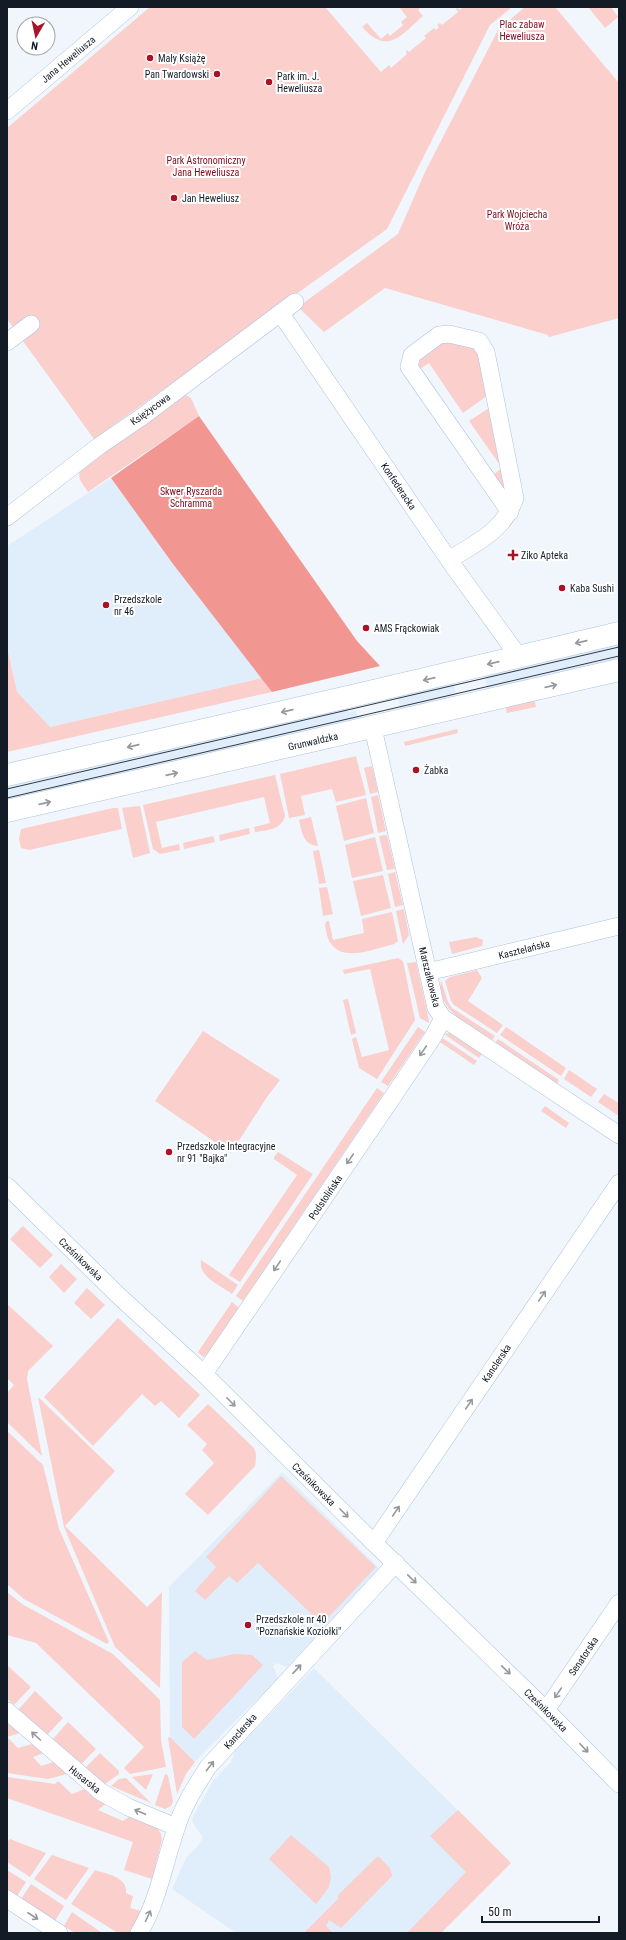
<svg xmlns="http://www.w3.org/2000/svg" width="626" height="1940" font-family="'Roboto Condensed',sans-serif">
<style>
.built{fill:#e0edfb}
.green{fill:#facfcc}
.forest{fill:#f29692}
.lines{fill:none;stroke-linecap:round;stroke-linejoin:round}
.street-casing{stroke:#aac4df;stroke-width:18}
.secondary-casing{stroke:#aac4df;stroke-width:23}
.street{stroke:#fff;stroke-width:17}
.secondary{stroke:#fff;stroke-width:22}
.tram{stroke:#303942;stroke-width:1}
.oneway{stroke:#95999d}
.poi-dot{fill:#a91227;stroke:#fff;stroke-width:1.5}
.labels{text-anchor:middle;stroke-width:4;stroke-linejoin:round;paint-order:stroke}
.park-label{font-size:10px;fill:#7d0e1c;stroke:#fff}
.poi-label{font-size:10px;fill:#131c26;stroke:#fff;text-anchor:start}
.street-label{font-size:10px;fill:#131c26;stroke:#fff}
</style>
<rect width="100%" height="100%" fill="#f1f6fc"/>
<g class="built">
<path d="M111 478 173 564 262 678 49 727 17 692 7 647V546Z"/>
<path d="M619 642V661L487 689 485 674Z"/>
<path d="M453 681 456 696 401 711 397 695Z"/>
<path d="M343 708 344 710 348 709V712L356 711 357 716 362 715 363 718 7 803V783Z"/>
<path d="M282 1472 379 1568 287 1667 277 1663 273 1666 278 1678 195 1762 170 1737 169 1587Z"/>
<path d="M314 1668 511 1863 441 1933H236L172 1889 186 1858 198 1846 203 1837 192 1822 193 1816 213 1781 231 1762 235 1751Z"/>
</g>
<g class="green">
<path d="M150 7H325L381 72 389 65 391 68 407 54 406 52 407 50 409 52 426 38 424 36 434 28 436 30 439 27 437 25 440 23 442 25 458 12 456 9 457 8 460 10 463 7H512L490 25 387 229 94 439 7 319V128Z"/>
<path d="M399 7H421L418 10 423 16C401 35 388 56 362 27L367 23 381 39 388 33 390 36 403 25 401 22 407 17Z"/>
<path d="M525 7H555L619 83V318L549 337 548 335 385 288 324 332 298 307 398 234 425 172 498 30Z"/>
<path d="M588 7H611L618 17 605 28Z"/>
<path d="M443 339 476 344 491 393 463 413 429 363 420 369 418 361Z"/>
<path d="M184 394 191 398 199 416 88 492C83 484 75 477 82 467Z"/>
<path d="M489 408 507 493 493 475 502 468 469 421Z"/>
<path d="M7 647 17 692 50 727 262 678 272 692 7 752Z"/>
<path d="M534 698 536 707 507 713 505 705Z"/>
<path d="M457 729 458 733 405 746 404 742Z"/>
<path d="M356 756 366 795 336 802 332 789 301 796 305 815 289 818 280 774Z"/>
<path d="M372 766 378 792 370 794 364 768Z"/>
<path d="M275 775 285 816C281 830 268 830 255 832L254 827 270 823 264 797 156 822 162 848 179 844 180 850 160 854 153 849 143 805Z"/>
<path d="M378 795 386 831 378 833 371 797Z"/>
<path d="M366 798 374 833 344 841 336 806Z"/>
<path d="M140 806 150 853 133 858 122 808Z"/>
<path d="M113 808H118L122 829 29 850 21 848 19 839 21 829Z"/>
<path d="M311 817 318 846C303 845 302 832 299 820Z"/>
<path d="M249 828 250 834 220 841 219 835Z"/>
<path d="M387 835 395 869 387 870 379 836Z"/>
<path d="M213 836 215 842 184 849 183 843Z"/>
<path d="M375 837 383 871 352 878 345 845Z"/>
<path d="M319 850 326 883 319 884 313 851Z"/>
<path d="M395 872 403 905 395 907 388 874Z"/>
<path d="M383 875 391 908 361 916 353 881Z"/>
<path d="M327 887 333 914 323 916 319 888Z"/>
<path d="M404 909 409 935 403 944 396 911Z"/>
<path d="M392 912 398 941 394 944C377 948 345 962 332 945 327 939 326 931 325 924L327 921H329L333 940 364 933 362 919Z"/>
<path d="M476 937 483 940 482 946 452 954 449 942Z"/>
<path d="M398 958 403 961 415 1020 377 1079 359 1068 352 1039 356 1037 362 1057 389 1050 370 969 344 974 343 970Z"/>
<path d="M416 962 428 1016 429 1023 420 1018 407 963Z"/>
<path d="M477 970 482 978 468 1001 503 1025 497 1033 454 1005 451 1001 445 981 450 977Z"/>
<path d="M441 980 448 1002 452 1008 495 1036 492 1040C472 1027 435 1010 441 980Z"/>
<path d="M348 999 356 1033 351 1035 343 1000Z"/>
<path d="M418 1027 425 1032 388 1086 381 1082Z"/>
<path d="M506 1027 566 1068 561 1076 500 1035Z"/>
<path d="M203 1031 280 1080 267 1097 231 1153 155 1101Z"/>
<path d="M450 1033 482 1054 479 1058 444 1034Z"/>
<path d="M442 1039H444L477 1061 474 1065 440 1042Z"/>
<path d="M498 1039 559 1080 557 1084 495 1043Z"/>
<path d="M569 1070 597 1089 591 1097 564 1079Z"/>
<path d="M377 1088 384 1093 243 1301 236 1296Z"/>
<path d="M604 1094 619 1103V1116L598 1102Z"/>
<path d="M545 1106 569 1123 566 1128 541 1111Z"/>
<path d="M278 1152 313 1174 240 1282 229 1275 297 1175 274 1159V1157Z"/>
<path d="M23 1226 53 1255 40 1268 10 1239Z"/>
<path d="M201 1260 238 1285 232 1294C220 1285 198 1277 201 1260Z"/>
<path d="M61 1264 77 1279 64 1293 49 1277Z"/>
<path d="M87 1288 105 1305 91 1319 74 1303Z"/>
<path d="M232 1302 239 1308 208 1354 203 1357 198 1352Z"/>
<path d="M7 1304 53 1346 28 1371 27 1379 42 1456 7 1422V1393L14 1385 7 1378Z"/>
<path d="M118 1318 200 1395 179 1418 161 1401 155 1406 142 1394 93 1446 44 1397Z"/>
<path d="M38 1397 115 1471 65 1526 147 1607 162 1592 160 1688 115 1647 64 1527Z"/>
<path d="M208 1404 254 1448C257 1454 256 1460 255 1466L208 1515 185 1494 214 1463 202 1450 207 1444 187 1425Z"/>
<path d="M7 1431 43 1465 59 1529 109 1642 107 1644 24 1599 7 1584Z"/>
<path d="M281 1476 376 1567 322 1624 258 1563 237 1583 229 1576 205 1600 195 1591 216 1567 206 1557Z"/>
<path d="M7 1592 22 1604 113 1654 160 1700 161 1740 166 1767 130 1774 124 1768 144 1747 36 1643 7 1635Z"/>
<path d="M195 1651 207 1660 235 1654 252 1655 263 1665 194 1739 182 1727V1662Z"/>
<path d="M7 1665 31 1687 14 1705 7 1699Z"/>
<path d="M35 1691 63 1718 47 1735 18 1710Z"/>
<path d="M7 1721 20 1733 7 1737 18 1748 32 1744 44 1753 33 1757 41 1766 53 1762 67 1774 48 1779 7 1773Z"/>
<path d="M68 1722 96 1749 80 1765 52 1740Z"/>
<path d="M170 1737 195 1762 186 1774 177 1794 168 1738Z"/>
<path d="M100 1753 119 1771V1774L105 1784 85 1768Z"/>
<path d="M153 1774 146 1790 132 1777Z"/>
<path d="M165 1774 168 1775 173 1801 171 1806 165 1809 155 1805Z"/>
<path d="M7 1777 55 1784 58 1781 72 1794 85 1789 108 1802 98 1810 123 1821 135 1813 158 1829 161 1834 162 1840 152 1879 124 1870 133 1842 7 1798Z"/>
<path d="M126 1778 151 1803 111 1786 119 1779Z"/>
<path d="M458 1810 511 1863 441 1933H407L466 1872 430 1836Z"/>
<path d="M291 1835 329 1867 331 1877 329 1887 316 1904 269 1859Z"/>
<path d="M10 1839 46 1853 30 1877 7 1862V1842Z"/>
<path d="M52 1855 89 1868 66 1900 34 1879Z"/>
<path d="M378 1856 390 1868 392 1876 341 1928 329 1920 326 1926 333 1933H304L338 1899V1895Z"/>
<path d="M7 1870 26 1882 17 1896 7 1889Z"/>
<path d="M95 1870C107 1874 128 1877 126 1893L133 1896 130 1908 141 1911 131 1933H118L71 1904Z"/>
<path d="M31 1884 64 1906 55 1921 21 1899Z"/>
<path d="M72 1912 102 1933H75L64 1926Z"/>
</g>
<path class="forest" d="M199 416 357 641 380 666 272 692 173 564 111 478Z"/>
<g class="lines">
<g class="street-casing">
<g id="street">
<path d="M7 111 130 7"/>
<path d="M281 314 449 560 519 657"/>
<path d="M7 342 31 324"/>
<path d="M7 517 99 446 143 416 295 302"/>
<path d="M449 560C477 542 504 531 515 498L486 352 479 341 449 334 439 335 412 355 409 367 510 512"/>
<path d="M373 728 436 1008 443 1018 619 1135"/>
<path d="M428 972 619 926"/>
<path d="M7 1186 120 1297 204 1374 374 1543 546 1710 619 1784"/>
<path d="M204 1374 394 1095 433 1037 443 1018"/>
<path d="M374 1543 619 1183"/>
<path d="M546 1710 619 1603"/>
<path d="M7 1711 101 1792 128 1807 176 1827"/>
<path d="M7 1899 59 1933"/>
<path d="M139 1933C159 1900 164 1862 177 1826 184 1804 196 1786 208 1767L396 1563"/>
</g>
</g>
<g class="secondary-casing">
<g id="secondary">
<path d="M7 775 365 693 619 633"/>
<path d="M7 811 619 670"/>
</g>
</g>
<use href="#street" class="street"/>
<use href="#secondary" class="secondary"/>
<g class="tram">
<path d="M7 789 619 647"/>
<path d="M7 798 619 656"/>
</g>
</g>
<defs><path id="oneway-shaft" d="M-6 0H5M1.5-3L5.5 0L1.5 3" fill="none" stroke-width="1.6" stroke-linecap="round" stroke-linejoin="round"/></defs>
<g class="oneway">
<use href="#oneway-shaft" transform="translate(581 642) rotate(167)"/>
<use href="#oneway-shaft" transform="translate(493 663) rotate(167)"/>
<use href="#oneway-shaft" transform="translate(429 679) rotate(167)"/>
<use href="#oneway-shaft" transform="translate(551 686) rotate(-13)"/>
<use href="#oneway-shaft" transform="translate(287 711) rotate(167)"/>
<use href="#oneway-shaft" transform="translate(133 746) rotate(167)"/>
<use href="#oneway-shaft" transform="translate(172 774) rotate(-13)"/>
<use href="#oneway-shaft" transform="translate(45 803) rotate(-13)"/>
<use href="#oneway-shaft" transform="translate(423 1051) rotate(124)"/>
<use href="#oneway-shaft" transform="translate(350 1159) rotate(124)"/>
<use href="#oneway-shaft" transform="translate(277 1266) rotate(124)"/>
<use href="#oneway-shaft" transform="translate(542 1296) rotate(-56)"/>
<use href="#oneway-shaft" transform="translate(231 1402) rotate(45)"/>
<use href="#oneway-shaft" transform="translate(469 1404) rotate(-56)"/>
<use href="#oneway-shaft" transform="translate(396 1511) rotate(-56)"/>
<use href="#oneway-shaft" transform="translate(344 1513) rotate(45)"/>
<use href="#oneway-shaft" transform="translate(412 1579) rotate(44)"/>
<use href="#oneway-shaft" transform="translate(297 1669) rotate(-47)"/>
<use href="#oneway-shaft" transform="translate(506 1670) rotate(44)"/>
<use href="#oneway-shaft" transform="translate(558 1693) rotate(124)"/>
<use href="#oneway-shaft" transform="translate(36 1736) rotate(-138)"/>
<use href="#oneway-shaft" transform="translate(584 1748) rotate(46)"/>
<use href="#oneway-shaft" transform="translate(210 1766) rotate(-52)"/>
<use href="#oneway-shaft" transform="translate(140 1812) rotate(-157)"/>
<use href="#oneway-shaft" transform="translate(33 1916) rotate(33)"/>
<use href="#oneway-shaft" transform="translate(148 1916) rotate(-65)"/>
</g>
<g class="poi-dot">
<circle cx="150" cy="58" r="4"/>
<circle cx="217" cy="74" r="4"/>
<circle cx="269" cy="82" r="4"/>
<circle cx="174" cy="198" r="4"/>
<path d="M511 549h4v4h4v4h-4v4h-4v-4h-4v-4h4z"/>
<circle cx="562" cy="588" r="4"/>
<circle cx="106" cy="605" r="4"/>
<circle cx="366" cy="628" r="4"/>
<circle cx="416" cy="770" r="4"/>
<circle cx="169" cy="1152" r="4"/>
<circle cx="248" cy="1625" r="4"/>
</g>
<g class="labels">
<g class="park-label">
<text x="522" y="28">Plac zabaw<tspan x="522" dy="12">Heweliusza</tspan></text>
<text x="206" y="164">Park Astronomiczny<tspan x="206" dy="12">Jana Heweliusza</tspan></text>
<text x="517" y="218">Park Wojciecha<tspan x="517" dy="12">Wróża</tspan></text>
<text x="191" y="495">Skwer Ryszarda<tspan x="191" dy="12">Schramma</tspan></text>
</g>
<g class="poi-label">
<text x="158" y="62">Mały Książę</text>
<text x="209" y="78" text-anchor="end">Pan Twardowski</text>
<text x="277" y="80">Park im. J.<tspan x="277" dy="12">Heweliusza</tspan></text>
<text x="182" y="202">Jan Heweliusz</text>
<text x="521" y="559">Ziko Apteka</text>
<text x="570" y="592">Kaba Sushi</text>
<text x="114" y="603">Przedszkole<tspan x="114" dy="12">nr 46</tspan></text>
<text x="374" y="632">AMS Frąckowiak</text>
<text x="424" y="774">Żabka</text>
<text x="177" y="1150">Przedszkole Integracyjne<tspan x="177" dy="12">nr 91 "Bajka"</tspan></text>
<text x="256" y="1623">Przedszkole nr 40<tspan x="256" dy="12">"Poznańskie Koziołki"</tspan></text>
</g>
<g class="street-label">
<text transform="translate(68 59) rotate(-40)" y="4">Jana Heweliusza</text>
<text transform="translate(150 409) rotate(-36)" y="4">Księżycowa</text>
<text transform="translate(399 486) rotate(56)" y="4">Konfederacka</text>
<text transform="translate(313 741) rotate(-13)" y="4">Grunwaldzka</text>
<text transform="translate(524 949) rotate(-14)" y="4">Kasztelańska</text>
<text transform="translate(430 977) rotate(76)" y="4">Marszałkowska</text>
<text transform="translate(325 1197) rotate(-56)" y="4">Podstolińska</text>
<text transform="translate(81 1259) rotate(44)" y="4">Cześnikowska</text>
<text transform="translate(496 1363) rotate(-56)" y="4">Kanclerska</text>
<text transform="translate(314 1484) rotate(45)" y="4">Cześnikowska</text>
<text transform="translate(583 1656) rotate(-56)" y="4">Senatorska</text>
<text transform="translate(546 1710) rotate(45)" y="4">Cześnikowska</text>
<text transform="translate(240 1731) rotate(-48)" y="4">Kanclerska</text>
<text transform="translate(85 1779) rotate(39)" y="4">Husarska</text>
</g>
</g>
<rect width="626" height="1940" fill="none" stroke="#131c26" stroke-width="16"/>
<g transform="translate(36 36) rotate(189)"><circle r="19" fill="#ffffff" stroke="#a1a4a8"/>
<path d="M0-3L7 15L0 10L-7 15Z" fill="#a91227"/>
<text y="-6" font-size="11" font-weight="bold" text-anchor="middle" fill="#131c26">N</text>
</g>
<path d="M482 1916v6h117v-6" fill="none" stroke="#131c26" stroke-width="2"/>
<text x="488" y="1916" font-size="12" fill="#131c26" stroke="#ffffff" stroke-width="3" paint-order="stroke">50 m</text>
</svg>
